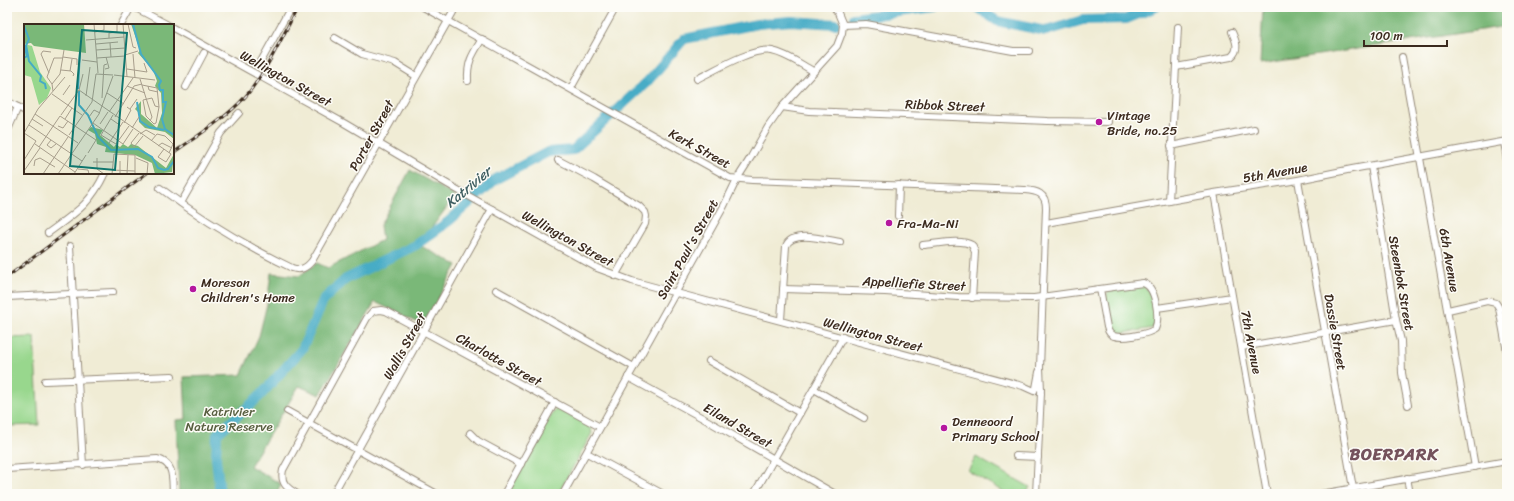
<svg xmlns="http://www.w3.org/2000/svg" width="1514" height="501" font-family="Sriracha,sans-serif">
<style>
.green{fill:#98d78d;stroke:#6a8056}
.forest{fill:#7ab878;stroke:#5a714b}
.lines{fill:none;stroke-linecap:round;stroke-linejoin:round}
.river{stroke:#46acc6;stroke-width:10}
.street-casing{stroke:#968b7a;stroke-width:8}
.street{stroke:#fff;stroke-width:6}
.rail-casing{stroke:#3b2a1e;stroke-width:3}
.rail{stroke:#fdfcf7;stroke-width:1.5;stroke-dasharray:4.5;stroke-linecap:butt}
.poi-dot{fill:#b5179e;stroke:#fdfcf7;stroke-width:1.5}
.labels{text-anchor:middle;stroke-width:3;stroke-linejoin:round;paint-order:stroke}
.street-label{font-size:13px;fill:#3b2a1e;stroke:#fdfcf7}
.poi-label{font-size:13px;fill:#3b2a1e;stroke:#fdfcf7;text-anchor:start}
.park-label{font-size:13px;fill:#575e3f;stroke:#fdfcf7}
.water-label{font-size:14px;font-style:italic;fill:#3f5e61;stroke:#fdfcf7}
.district-label{font-size:17px;font-weight:bold;letter-spacing:1px;fill:#75525c;stroke:#fdfcf7}
.inset-river{fill:none;stroke:#46acc6;stroke-width:2}
.inset-road{fill:none;stroke:#a89e8c;stroke-width:1}
.view{fill:#0f766e;fill-opacity:0.15;stroke:#0f766e;stroke-width:2}
.inset-edge{fill:none;stroke:#3b2a1e;stroke-width:2}
</style>
<rect width="100%" height="100%" fill="#fdfcf7"/>
<filter id="ink" filterUnits="userSpaceOnUse"><feTurbulence type="fractalNoise" baseFrequency=".025" numOctaves="2"/><feDisplacementMap in="SourceGraphic" scale="8" xChannelSelector="R" yChannelSelector="G"/><feConvolveMatrix kernelMatrix="1 2 1 2 8 2 1 2 1" color-interpolation-filters="sRGB"/></filter>
<filter id="wash" filterUnits="userSpaceOnUse"><feTurbulence type="fractalNoise" baseFrequency=".012" numOctaves="4" result="noise"/><feDisplacementMap in="SourceGraphic" scale="16" xChannelSelector="R" yChannelSelector="G"/><feGaussianBlur stdDeviation="0.9" result="paint"/><feColorMatrix in="noise" values="0 0 0 0 0 0 0 0 0 0 0 0 0 0 0 0 0 1.4 0 .05"/><feComposite in="paint" operator="in"/></filter>
<g filter="url(#wash)">
<rect width="100%" height="100%" fill="#f0ecd5"/>
<g class="green">
<path d="M1142 285 1151 292 1156 320 1153 328 1124 333 1114 332C1109 324 1104 302 1107 293L1114 289Z"/>
<path d="M34 337 39 425 7 426V338Z"/>
<path d="M558 408 590 425 592 433 558 494H506L555 409Z"/>
<path d="M976 457 1030 487 1026 494H1008L968 471Z"/>
</g>
<g class="forest">
<path d="M1263 7H1507V26L1260 64Z"/>
<path d="M410 170 455 196 419 245 457 265 423 325 375 302 320 395 299 386 250 466 281 484 276 494H179L176 420 186 419 184 377 241 375 259 336 267 304 271 273 299 276 317 263 328 268 382 240 380 225Z"/>
</g>
<g class="lines">
<g class="river">
<path d="M977 7 997 21 1046 31 1083 20 1126 19 1156 7"/>
<path d="M854 18 935 7"/>
<path d="M220 494 216 458 217 434 260 396 302 349 324 299 346 279 416 245 449 221 496 179 548 152 573 150 647 82 684 39 757 24 791 21 836 24"/>
</g>
</g>
</g>
<g filter="url(#ink)">
<g class="lines">
<g class="street-casing">
<g id="street">
<path d="M134 7 168 25"/>
<path d="M423 7 730 178 752 180 1025 190C1037 191 1046 193 1046 208L1040 368 1041 390"/>
<path d="M121 25 131 7"/>
<path d="M843 25 866 24 1013 51H1029"/>
<path d="M173 28 344 123 456 189 597 268 632 281 1023 386 1034 391"/>
<path d="M335 38 362 54 395 63 416 76"/>
<path d="M1402 57 1475 467"/>
<path d="M259 65 291 7"/>
<path d="M1176 67 1231 57C1240 50 1236 41 1232 32"/>
<path d="M697 79C715 70 753 47 772 51 787 54 800 64 813 71"/>
<path d="M468 81C467 62 472 55 482 39"/>
<path d="M186 87 204 53"/>
<path d="M571 88 616 7"/>
<path d="M7 101 25 111"/>
<path d="M782 107 809 111 1048 121 1108 122"/>
<path d="M7 132 18 107"/>
<path d="M1504 142 1507 160"/>
<path d="M1171 146 1254 129"/>
<path d="M558 160 594 179 639 206 645 212 646 216 645 224 615 276"/>
<path d="M1371 166 1396 320 1401 341 1402 373 1408 405"/>
<path d="M1298 180 1353 488"/>
<path d="M160 188C201 219 246 246 292 268 301 271 306 268 312 261L456 7"/>
<path d="M1214 193 1267 494"/>
<path d="M1169 201 1178 27"/>
<path d="M181 203 221 133 239 113"/>
<path d="M898 216 899 185"/>
<path d="M1046 223 1214 193 1298 180 1352 169 1507 141"/>
<path d="M48 233C75 213 90 205 105 173"/>
<path d="M923 245C936 244 961 238 972 245L975 252 972 298"/>
<path d="M70 246 83 465"/>
<path d="M783 289 885 292 958 297 1034 298 1143 283C1156 286 1160 318 1155 329 1149 334 1122 339 1114 336 1110 335 1108 331 1107 327L1100 289"/>
<path d="M496 290 634 367"/>
<path d="M7 297 113 292"/>
<path d="M1157 308 1232 297"/>
<path d="M1448 310 1487 301 1496 303 1499 308 1507 352"/>
<path d="M781 320 786 246C792 229 827 240 840 242"/>
<path d="M1242 347 1396 320"/>
<path d="M709 361 800 413"/>
<path d="M628 377 708 421 835 494"/>
<path d="M45 381 172 376"/>
<path d="M1036 388 1039 372"/>
<path d="M814 389 864 418"/>
<path d="M287 411 437 494"/>
<path d="M470 433 478 441 521 464"/>
<path d="M587 453 663 494"/>
<path d="M1016 456 1038 457"/>
<path d="M7 469 157 459C175 463 172 479 173 494"/>
<path d="M1407 478 1410 494"/>
<path d="M297 494C287 488 280 483 283 470L367 318 373 311 381 310 386 311 600 427"/>
<path d="M333 494 492 209"/>
<path d="M504 494 555 402"/>
<path d="M563 494 724 206 737 179 751 157 768 127 782 107 837 46 842 33 843 25 838 13 834 7"/>
<path d="M754 494 843 337"/>
<path d="M1036 494 1041 393"/>
<path d="M1321 494 1507 461"/>
</g>
</g>
<use href="#street" class="street"/>
<g class="rail-casing">
<g id="rail">
<path d="M173 153C197 136 225 119 245 97 266 73 283 35 298 7"/>
<path d="M7 277 147 173"/>
</g>
</g>
<use href="#rail" class="rail"/>
</g>
</g>
<g class="poi-dot">
<circle cx="1099" cy="122" r="4"/>
<circle cx="889" cy="223" r="4"/>
<circle cx="193" cy="289" r="4"/>
<circle cx="944" cy="428" r="4"/>
</g>
<g class="labels">
<g class="street-label">
<text transform="translate(286 78) rotate(29)" y="5">Wellington Street</text>
<text transform="translate(945 105) rotate(2)" y="5">Ribbok Street</text>
<text transform="translate(371 135) rotate(-61)" y="5">Porter Street</text>
<text transform="translate(700 148) rotate(29)" y="5">Kerk Street</text>
<text transform="translate(1275 172) rotate(-10)" y="5">5th Avenue</text>
<text transform="translate(568 238) rotate(29)" y="5">Wellington Street</text>
<text transform="translate(687 249) rotate(-61)" y="5">Saint Paul's Street</text>
<text transform="translate(1450 260) rotate(80)" y="5">6th Avenue</text>
<text transform="translate(914 283) rotate(3)" y="5">Appelliefie Street</text>
<text transform="translate(1402 283) rotate(80)" y="5">Steenbok Street</text>
<text transform="translate(1336 332) rotate(80)" y="5">Dassie Street</text>
<text transform="translate(873 334) rotate(15)" y="5">Wellington Street</text>
<text transform="translate(1252 342) rotate(79)" y="5">7th Avenue</text>
<text transform="translate(404 346) rotate(-61)" y="5">Wallis Street</text>
<text transform="translate(499 359) rotate(29)" y="5">Charlotte Street</text>
<text transform="translate(738 425) rotate(30)" y="5">Eiland Street</text>
</g>
<g class="poi-label">
<text x="1107" y="120">Vintage<tspan x="1107" dy="15">Bride, no.25</tspan></text>
<text x="897" y="228">Fra-Ma-Ni</text>
<text x="201" y="287">Moreson<tspan x="201" dy="15">Children's Home</tspan></text>
<text x="952" y="426">Denneoord<tspan x="952" dy="15">Primary School</tspan></text>
</g>
<g class="park-label">
<text x="229" y="416">Katrivier<tspan x="229" dy="15">Nature Reserve</tspan></text>
</g>
<g class="water-label">
<text transform="translate(468 187) rotate(-40)" y="5">Katrivier</text>
</g>
<g class="district-label">
<text x="1394" y="460">BOERPARK</text>
</g>
</g>
<g transform="translate(24 24)">
<rect width="150" height="150" fill="#f0ecd5"/>
<path d="M0 20 8 22 16 48 27 64 23 74 15 81 7 53 0 51Z" fill="#98d78d"/>
<path d="M0 0H60L62 29 10 22 7 19 0 20ZM107 0H150V115L141 108 121 104 115 98V89L111 85 117 77V90L133 104 138 89 137 69 131 62 133 57 129 46 114 29 116 26ZM67 103 79 106 76 111 90 123 92 120 96 123 99 120 104 123 107 120 114 122 142 144 150 130 148 148 131 150 128 139 111 131 81 128 82 123 73 120 71 110 64 106Z" fill="#7ab878"/>
<path class="inset-river" d="M109 0 117 30 137 57 135 61 136 66H139V78H142L138 95 141 105 150 111M0 2 5 15 1 24 3 32 0 34M2 21 5 37 17 52 16 57 21 60 22 65M54 65 56 27M55 67V81L64 91 74 113 87 126 114 125 128 133 134 144 140 146 144 145 150 137M113 78 116 97 125 103 140 106"/>
<path class="inset-road" d="M70 0 74 49M99 0 103 53M104 0 109 23 112 24M71 8 80 6V0M85 14V9L93 8V0M62 16 100 13M86 19 87 33M72 20 94 18M72 26 101 24M109 30 111 54M101 31 114 27M39 33 53 35V41M73 34 101 32M58 36 73 38M81 45 85 44 82 33M103 45 123 48 120 39M37 46 47 47 50 50 49 52M46 47 48 35M25 49 17 30 19 27 27 28M90 51 131 56M116 55 128 93 126 97M28 60 23 53 30 34H39M118 61 133 64 135 83 132 99 130 100 122 92 119 76 128 74 131 82 135 83M103 62 121 69M124 62 125 66 134 68M55 66 147 130 142 138 134 133 140 125M29 67 28 60 36 50 40 26M83 69 100 80M28 70 58 91M39 71 46 61M62 72 66 43M78 74 80 41 83 40M106 85 113 75M85 88 109 54M11 90 54 119M37 91 55 66 59 50M89 91 77 111 92 120 105 102M36 92 72 116 64 129M65 93 70 86 76 89M91 93 110 62 118 60M8 95 19 102M41 95 48 84M87 95 97 102M69 99 99 120 109 105M100 99 107 86 103 83M76 100 84 88M5 101 58 137M34 102 39 104 44 97M108 104 115 93M0 109 14 85 41 53M0 109 12 117 0 136M115 109 107 119 110 123 119 112M116 110 122 106 131 111M45 111 68 78 72 50 89 51M27 116 23 121 27 124 32 120M127 117 133 110 141 112 149 120 145 129M85 119 99 98M11 120 51 148M134 122 138 119 148 124M15 123 36 92M73 134V145L80 150M112 134 124 139 123 150M69 138H89M10 142 11 136 16 134 31 143M54 145 64 146 65 150M88 146 111 147M0 147 16 124M19 150 44 113M34 150 75 90 89 52M50 150 62 131M88 150 90 130 111 131V150M96 150V137M103 150 104 131"/>
<path class="view" d="M58 6 103 9 91 146 46 142Z"/>
<rect width="150" height="150" class="inset-edge"/>
</g>
<rect width="1514" height="501" fill="none" stroke="#fdfcf7" stroke-width="24"/>
<path d="M1364 40v6h83v-6" fill="none" stroke="#3b2a1e" stroke-width="2"/>
<text x="1370" y="40" font-size="12" fill="#3b2a1e" stroke="#fdfcf7" stroke-width="3" paint-order="stroke">100 m</text>
</svg>
